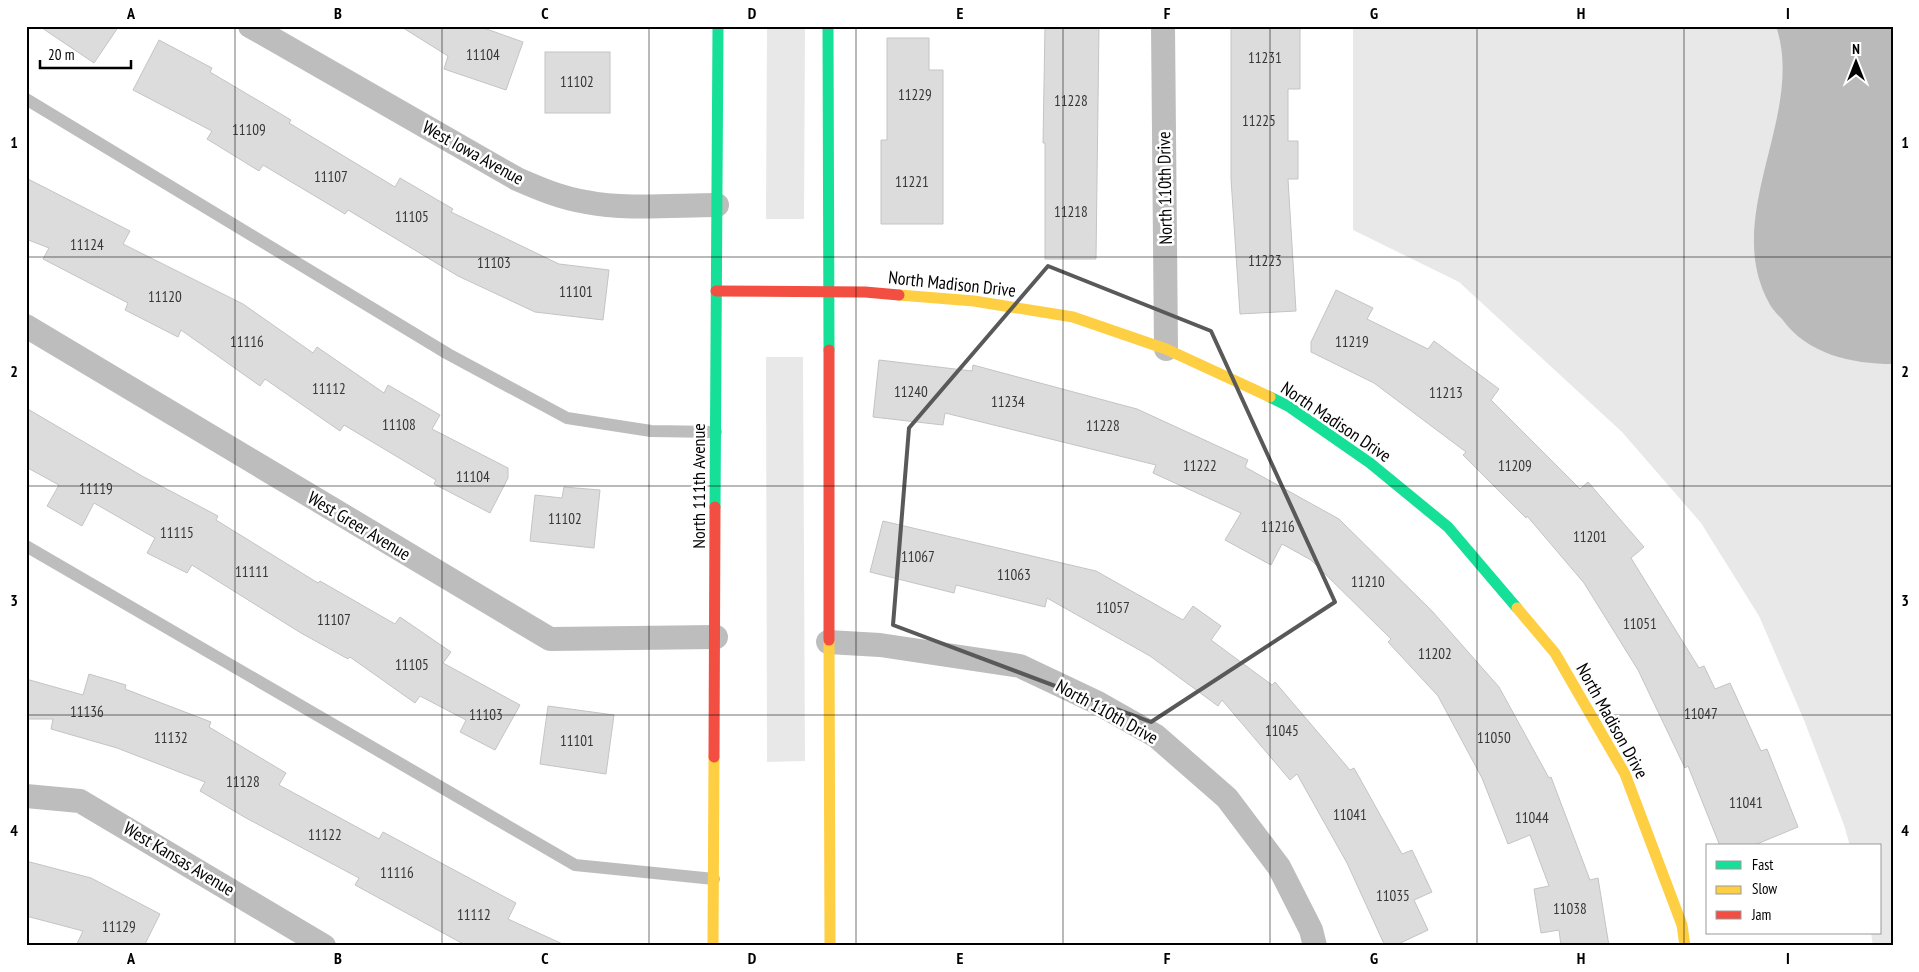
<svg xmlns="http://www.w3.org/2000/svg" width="1919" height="972" font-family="'PT Sans Narrow',sans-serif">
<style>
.green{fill:#e8e8e8}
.water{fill:#bababa}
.building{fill:#dcdcdc;stroke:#c4c4c4}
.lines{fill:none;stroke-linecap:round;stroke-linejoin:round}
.lane{stroke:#bdbdbd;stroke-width:12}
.street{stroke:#bdbdbd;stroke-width:24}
.fast{stroke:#16e098;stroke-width:11}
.slow{stroke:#ffcf43;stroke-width:11}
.jam{stroke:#f24e42;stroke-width:11}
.marked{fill:none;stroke:#595959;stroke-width:4;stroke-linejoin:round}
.grid{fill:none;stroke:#000;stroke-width:1;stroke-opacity:0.55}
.labels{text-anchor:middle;stroke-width:5;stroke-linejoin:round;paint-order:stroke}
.number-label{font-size:15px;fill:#373737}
.street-label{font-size:18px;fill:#000;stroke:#fff}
.neatline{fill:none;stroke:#000;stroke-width:2}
.grid-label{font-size:16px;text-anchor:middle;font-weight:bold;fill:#000}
</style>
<rect width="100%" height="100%" fill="#fff"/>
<g class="green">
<path d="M767 26H805L804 219H766Z"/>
<path d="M1353 26H1893V946H1873L1871 933H1880V846H1850L1844 825 1804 720 1759 616 1701 523 1622 432 1459 282 1353 230Z"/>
<path d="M766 357H803L805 761 767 762Z"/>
</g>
<path class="water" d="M1776 26H1893V364C1851 364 1807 354 1782 319 1777 314 1771 308 1768 301 1722 214 1806 114 1776 26Z"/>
<g class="building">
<path d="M39 26H119L94 63Z"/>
<path d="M400 26H478L523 42 506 90 444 69 448 56Z"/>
<path d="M1045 26H1099L1096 259H1045V143H1043Z"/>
<path d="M1231 26H1300V89H1288V141H1298V179H1288L1296 311 1240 314 1231 179Z"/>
<path d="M887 38H929V70H943V224H881V140H887Z"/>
<path d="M159 40 212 68 210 72 291 120 289 123 395 187 400 178 453 209 451 212 559 264 609 270 603 320 535 312 458 276 348 210 345 214 263 165 259 171 207 139 212 131 133 90Z"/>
<rect x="545" y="52" width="65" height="61"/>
<path d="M26 178 130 231 123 244 243 304 313 353 317 347 384 393 388 385 440 415 432 429 508 468V478L490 513 434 484 436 480 344 425 340 431 265 379 260 386 181 330 178 337 125 310 128 303 43 259 49 248 26 239Z"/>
<path d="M1336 290 1373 308 1367 319 1428 349 1434 341 1499 389 1491 400 1580 489 1588 482 1644 547 1631 558 1699 668 1704 666 1715 689 1730 683 1761 751 1767 749 1798 827 1752 846H1720L1688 766 1685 768 1638 670 1584 583 1527 516 1526 518 1463 455 1466 452 1374 383 1311 352V342Z"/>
<path d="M879 360 972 371 973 365 1137 409 1248 460 1245 467 1339 519 1432 611 1499 687 1549 778 1551 777 1590 880 1598 878 1609 946H1561L1559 930 1541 933 1534 889 1549 886 1530 835 1508 844 1482 778 1438 696 1388 642 1391 639 1311 560 1282 544 1271 565 1225 540 1241 513 1153 473 1156 465 945 413 943 425 873 417Z"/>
<path d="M26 408 142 476 218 516 216 520 318 583 320 581 395 624 400 617 451 652 443 663 520 705 495 750 460 732 466 720 420 696 415 703 350 657 348 659 301 633 192 565 187 573 147 553 155 538 94 503 82 526 47 506 59 485 26 467Z"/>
<path d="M564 487 600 490 594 548 530 541 535 495 562 498Z"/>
<path d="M883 521 1096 571 1183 620 1193 606 1221 626 1211 640 1272 685 1275 682 1350 770 1354 768 1402 854 1412 850 1432 892 1414 900 1428 930 1394 946H1385L1347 863 1297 774 1290 780 1222 700 1218 706 1150 656 1047 598 1045 607 956 585 954 593 870 572Z"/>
<path d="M89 674 126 685 125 689 211 722 209 727 286 773 279 785 379 839 383 832 516 903 508 919 567 946H467L355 885 359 878 246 818 200 791 205 782 117 748 51 729 53 719H26V679L83 695Z"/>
<path d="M548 706 614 715 606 774 540 764Z"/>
<path d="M26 861 91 878 160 914 144 946H76L83 931 26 916Z"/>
</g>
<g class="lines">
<g class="lane">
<path d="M26 99 448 354 567 418 651 431 716 432"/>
<path d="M26 546 575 865 714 879"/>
</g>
<g class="street">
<path d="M250 26 517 179C540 189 561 198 586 202 625 210 677 205 717 205"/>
<path d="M1163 26 1166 349"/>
<path d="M26 326 550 639 716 637"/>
<path d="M828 642 880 645 1020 666 1096 702 1156 736 1227 798 1279 867 1311 930 1315 946"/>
<path d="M26 796 80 801 324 946"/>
</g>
<g class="fast">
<path d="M828 26 829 350"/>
<path d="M1270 397 1288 406 1370 463 1448 527 1517 608"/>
<path d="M715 507 718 26"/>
</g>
<g class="slow">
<path d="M899 295 974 301 1073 317 1166 349 1270 397"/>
<path d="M1517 608 1555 653 1625 774 1682 925 1685 946"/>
<path d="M829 640 830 946"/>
<path d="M713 946 714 757"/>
</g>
<g class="jam">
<path d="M716 291 865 292 899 295"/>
<path d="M829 350V640"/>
<path d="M714 757 715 507"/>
</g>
</g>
<path class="marked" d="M1048 266 1211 331 1335 602 1151 722 893 625 909 428Z"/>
<path class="grid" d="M235 26V946M442 26V946M649 26V946M856 26V946M1063 26V946M1270 26V946M1477 26V946M1684 26V946M26 257H1893M26 486H1893M26 715H1893"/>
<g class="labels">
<g class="number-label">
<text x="483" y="60">11104</text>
<text x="1265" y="63">11231</text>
<text x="577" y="87">11102</text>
<text x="915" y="100">11229</text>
<text x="1071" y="106">11228</text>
<text x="1259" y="126">11225</text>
<text x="249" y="135">11109</text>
<text x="331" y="182">11107</text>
<text x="912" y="187">11221</text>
<text x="1071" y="217">11218</text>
<text x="412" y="222">11105</text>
<text x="87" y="250">11124</text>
<text x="1265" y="266">11223</text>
<text x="494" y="268">11103</text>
<text x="576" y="297">11101</text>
<text x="165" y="302">11120</text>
<text x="247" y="347">11116</text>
<text x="1352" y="347">11219</text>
<text x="329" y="394">11112</text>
<text x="911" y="397">11240</text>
<text x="1446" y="398">11213</text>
<text x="1008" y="407">11234</text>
<text x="399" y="430">11108</text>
<text x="1103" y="431">11228</text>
<text x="1200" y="471">11222</text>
<text x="1515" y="471">11209</text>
<text x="473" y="482">11104</text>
<text x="96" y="494">11119</text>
<text x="565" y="524">11102</text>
<text x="1278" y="532">11216</text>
<text x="177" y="538">11115</text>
<text x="1590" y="542">11201</text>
<text x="918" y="562">11067</text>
<text x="252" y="577">11111</text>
<text x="1014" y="580">11063</text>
<text x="1368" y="587">11210</text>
<text x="1113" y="613">11057</text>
<text x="334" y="625">11107</text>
<text x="1640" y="629">11051</text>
<text x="1435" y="659">11202</text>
<text x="412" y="670">11105</text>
<text x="87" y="717">11136</text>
<text x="1701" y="719">11047</text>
<text x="486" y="720">11103</text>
<text x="1282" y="736">11045</text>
<text x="171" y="743">11132</text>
<text x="1494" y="743">11050</text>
<text x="577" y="746">11101</text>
<text x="243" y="787">11128</text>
<text x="1746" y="808">11041</text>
<text x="1350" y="820">11041</text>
<text x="1532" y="823">11044</text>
<text x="325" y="840">11122</text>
<text x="397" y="878">11116</text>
<text x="1393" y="901">11035</text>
<text x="1570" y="914">11038</text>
<text x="474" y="920">11112</text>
<text x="119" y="932">11129</text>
</g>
<g class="street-label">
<text transform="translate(473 153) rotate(29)" y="6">West Iowa Avenue</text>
<text transform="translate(1165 188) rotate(-91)" y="6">North 110th Drive</text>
<text transform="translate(952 284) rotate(6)" y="6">North Madison Drive</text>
<text transform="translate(1336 422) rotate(34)" y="6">North Madison Drive</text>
<text transform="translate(699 486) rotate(-90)" y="6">North 111th Avenue</text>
<text transform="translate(359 526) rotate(31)" y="6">West Greer Avenue</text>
<text transform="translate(1107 712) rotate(29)" y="6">North 110th Drive</text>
<text transform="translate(1612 721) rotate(61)" y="6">North Madison Drive</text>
<text transform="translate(179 859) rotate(31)" y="6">West Kansas Avenue</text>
</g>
</g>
<rect width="1919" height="972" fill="none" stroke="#ffffff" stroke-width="55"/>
<rect x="1706" y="844" width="175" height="90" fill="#ffffff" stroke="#999999"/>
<rect x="1716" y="861" width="25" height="8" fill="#16e098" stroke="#999999"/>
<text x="1752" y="870" font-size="15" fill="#000000">Fast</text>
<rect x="1716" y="886" width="25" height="8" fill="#ffcf43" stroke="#999999"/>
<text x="1752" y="894" font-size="15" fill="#000000">Slow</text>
<rect x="1716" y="911" width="25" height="8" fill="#f24e42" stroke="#999999"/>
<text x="1752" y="920" font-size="15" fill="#000000">Jam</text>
<g transform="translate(1856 62)" stroke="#ffffff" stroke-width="4" paint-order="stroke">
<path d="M0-4L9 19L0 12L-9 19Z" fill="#000000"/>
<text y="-8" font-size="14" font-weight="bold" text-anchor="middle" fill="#000000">N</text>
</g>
<path d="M40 60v8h91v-8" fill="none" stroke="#000000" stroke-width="2.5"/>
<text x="48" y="60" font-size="15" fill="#000000" stroke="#ffffff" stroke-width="4" paint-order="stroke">20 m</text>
<rect x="28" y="28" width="1864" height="916" class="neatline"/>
<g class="grid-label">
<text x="131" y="19">A</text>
<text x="338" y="19">B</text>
<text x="545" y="19">C</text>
<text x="752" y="19">D</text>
<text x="960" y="19">E</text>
<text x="1167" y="19">F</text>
<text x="1374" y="19">G</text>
<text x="1581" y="19">H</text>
<text x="1788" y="19">I</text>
<text x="14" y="148">1</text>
<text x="1905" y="148">1</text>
<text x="14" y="377">2</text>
<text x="1905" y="377">2</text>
<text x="14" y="606">3</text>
<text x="1905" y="606">3</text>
<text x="14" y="836">4</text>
<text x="1905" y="836">4</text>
<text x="131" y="964">A</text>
<text x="338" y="964">B</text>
<text x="545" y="964">C</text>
<text x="752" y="964">D</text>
<text x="960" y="964">E</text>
<text x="1167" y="964">F</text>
<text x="1374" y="964">G</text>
<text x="1581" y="964">H</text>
<text x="1788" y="964">I</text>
</g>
</svg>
